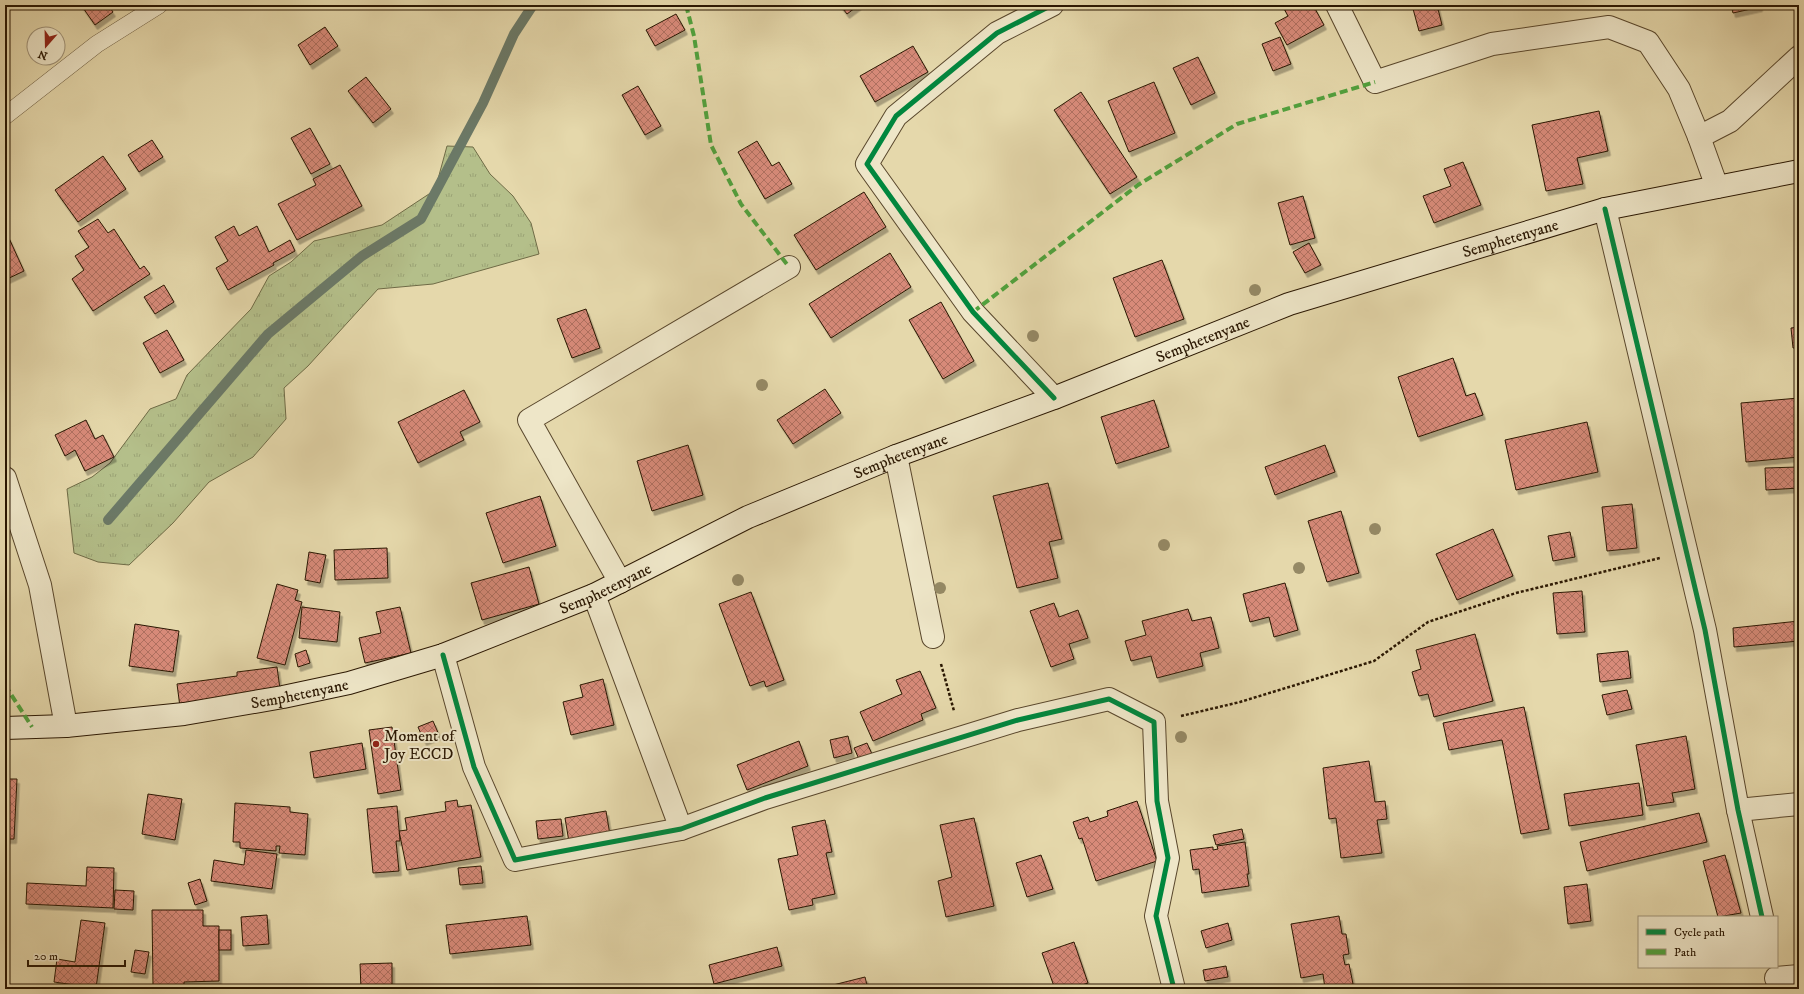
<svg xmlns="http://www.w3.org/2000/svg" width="1804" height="994" font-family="'IM FELL DW Pica',serif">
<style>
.grass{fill:url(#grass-tufts);stroke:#6f6b46}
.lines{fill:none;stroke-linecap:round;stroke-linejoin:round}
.stream{stroke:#6b7967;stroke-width:10}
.building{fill:url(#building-cross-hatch);stroke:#2a1702;filter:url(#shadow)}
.lane-casing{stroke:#59472c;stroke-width:18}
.street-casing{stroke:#59472c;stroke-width:24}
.secondary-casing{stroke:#2a1702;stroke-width:24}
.path{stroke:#2a1702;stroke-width:2.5;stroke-dasharray:3 2;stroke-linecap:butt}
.lane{stroke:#eee6c8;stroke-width:17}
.street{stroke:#eee6c8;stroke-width:22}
.secondary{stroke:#eee6c8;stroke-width:22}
.quiet{stroke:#51a13d;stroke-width:4;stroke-dasharray:8 4;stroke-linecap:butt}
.cycleway-casing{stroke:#eee6c8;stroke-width:8}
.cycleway{stroke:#00873e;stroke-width:5}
.tree{fill:#958965}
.poi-dot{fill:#8f2418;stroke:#eee6c8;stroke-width:1.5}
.labels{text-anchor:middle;stroke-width:4;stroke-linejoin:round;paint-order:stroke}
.street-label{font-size:16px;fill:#2a1702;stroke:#eee6c8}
.poi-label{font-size:16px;fill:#2a1702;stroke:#eee6c8;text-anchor:start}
</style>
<defs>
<pattern id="grass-tufts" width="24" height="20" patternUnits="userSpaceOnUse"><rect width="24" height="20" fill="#b4bf8a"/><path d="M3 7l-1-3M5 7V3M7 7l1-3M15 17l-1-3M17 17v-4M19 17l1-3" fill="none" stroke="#9ba375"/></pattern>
<pattern id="building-cross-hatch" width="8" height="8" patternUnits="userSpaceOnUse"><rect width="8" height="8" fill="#d78a79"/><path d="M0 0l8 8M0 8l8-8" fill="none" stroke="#af7061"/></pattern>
<filter id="shadow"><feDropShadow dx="2.5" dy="4.5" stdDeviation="0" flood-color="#0004"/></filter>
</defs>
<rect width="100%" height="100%" fill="#e5d8ab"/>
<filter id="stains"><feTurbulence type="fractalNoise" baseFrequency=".005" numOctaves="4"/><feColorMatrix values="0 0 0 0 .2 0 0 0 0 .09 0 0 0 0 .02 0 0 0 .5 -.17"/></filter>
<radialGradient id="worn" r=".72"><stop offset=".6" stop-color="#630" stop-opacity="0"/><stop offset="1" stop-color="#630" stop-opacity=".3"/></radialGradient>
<path class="grass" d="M447 146 473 147 490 174 513 196 531 223 539 254 433 284 378 289 308 366 284 388 286 419 253 457 209 482 173 523 129 565 98 562 74 553 67 489 92 477 110 463 150 409 176 399 187 375 251 309 269 276 291 262 314 241 382 225 435 190Z"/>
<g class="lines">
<path class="stream" d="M108 520 268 334 362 256 421 219 483 103 514 34 533 5"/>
</g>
<g class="building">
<path d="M81 5H108L113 12 95 25Z"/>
<path d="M840 5H859L847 14Z"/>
<path d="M1282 5H1313L1324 25 1287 45 1275 23 1288 16Z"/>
<path d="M1412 5H1437L1442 25 1419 31Z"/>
<path d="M1731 5H1760V7L1733 13Z"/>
<path d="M676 14 685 30 655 46 646 30Z"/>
<path d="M325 27 338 46 310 65 298 45Z"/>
<path d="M1280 37 1291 64 1273 71 1262 44Z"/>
<path d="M913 46 928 72 875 102 860 76Z"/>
<path d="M1198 57 1215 93 1191 105 1173 68Z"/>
<path d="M366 77 391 109 373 123 348 91Z"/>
<path d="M1154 82 1175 133 1129 152 1108 101Z"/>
<path d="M638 86 661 126 645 135 622 95Z"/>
<path d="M1081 92 1137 177 1110 194 1054 110Z"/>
<path d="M1599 111 1608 151 1577 158 1583 184 1546 191 1532 125Z"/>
<path d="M310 128 330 164 311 174 291 138Z"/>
<path d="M152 140 163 157 139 172 128 155Z"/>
<path d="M757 141 772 166 779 162 792 184 765 199 738 152Z"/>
<path d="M103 156 126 189 78 222 55 190Z"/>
<path d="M1463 162 1481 205 1434 223 1423 196 1451 186 1444 169Z"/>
<path d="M340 165 362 206 297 240 278 204 316 185 313 179Z"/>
<path d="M864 192 886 227 816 270 794 235Z"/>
<path d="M1303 196 1315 238 1290 245 1278 203Z"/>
<path d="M98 219 108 233 114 229 140 269 144 266 150 274 93 311 72 279 84 270 75 256 89 247 78 231Z"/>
<path d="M234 226 239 236 257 226 269 252 290 240 295 251 273 263 274 265 228 290 216 268 228 261 215 237Z"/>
<path d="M8 236 24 271 5 280V237Z"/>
<path d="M1309 243 1321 265 1305 273 1293 252Z"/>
<path d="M890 253 911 287 831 338 809 304Z"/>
<path d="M1162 260 1184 319 1135 337 1113 278Z"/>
<path d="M164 285 174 302 155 314 144 297Z"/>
<path d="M941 302 974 361 943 379 909 320Z"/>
<path d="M586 309 600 348 572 358 557 319Z"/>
<path d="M1799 327V348H1793L1791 328Z"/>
<path d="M167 330 184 360 160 373 143 343Z"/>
<path d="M1453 358 1466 396 1475 393 1483 415 1418 437 1398 377Z"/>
<path d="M825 389 841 413 793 444 777 420Z"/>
<path d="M464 390 480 422 460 432 464 440 418 463 398 422Z"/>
<path d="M1799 398V457L1746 462 1741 403Z"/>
<path d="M1154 400 1169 447 1116 464 1101 417Z"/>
<path d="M86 420 95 439 103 435 114 457 85 471 75 450 65 456 55 435Z"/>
<path d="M1587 422 1598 472 1516 490 1505 440Z"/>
<path d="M688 445 703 495 652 511 637 461Z"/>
<path d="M1325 445 1335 472 1275 495 1265 467Z"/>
<path d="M1799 467V488L1766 490 1765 468Z"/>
<path d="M1048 483 1062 539 1049 542 1058 578 1017 588 993 496Z"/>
<path d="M540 496 556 546 503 563 486 513Z"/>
<path d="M1632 504 1637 548 1607 551 1602 507Z"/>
<path d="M1341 511 1359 573 1327 582 1308 521Z"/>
<path d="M1493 529 1513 576 1457 600 1436 554Z"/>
<path d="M1570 532 1575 557 1553 561 1548 536Z"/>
<path d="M387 548 388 578 335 580 334 550Z"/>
<path d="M309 552 326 555 320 583 305 580Z"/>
<path d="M529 567 539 604 482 620 471 583Z"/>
<path d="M1285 583 1298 630 1274 637 1269 617 1250 622 1243 594Z"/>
<path d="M277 584 298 590 295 600 302 602 285 665 257 658Z"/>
<path d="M1582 591 1585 632 1557 634 1553 593Z"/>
<path d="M751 592 784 680 766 687 764 681 750 686 719 604Z"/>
<path d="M1054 603 1059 617 1078 610 1088 638 1069 644 1074 659 1051 667 1030 611Z"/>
<path d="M302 607 340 612 337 642 299 638Z"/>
<path d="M400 607 411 653 365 663 359 638 381 633 376 612Z"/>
<path d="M1188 609 1192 621 1211 617 1219 648 1200 653 1203 666 1157 678 1151 656 1131 661 1125 641 1146 635 1142 621Z"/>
<path d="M1799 621V641L1734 647 1733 628Z"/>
<path d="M135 624 179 631 173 672 129 666Z"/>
<path d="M1475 634 1493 701 1434 717 1428 694 1419 696 1412 672 1421 669 1416 650Z"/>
<path d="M306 650 310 663 298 667 295 654Z"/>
<path d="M1628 651 1631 678 1600 682 1597 654Z"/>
<path d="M277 667 280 689 180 707 177 684 237 676V672Z"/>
<path d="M920 671 936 708 921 714 923 720 873 741 860 712 902 694 896 680Z"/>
<path d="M603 679 614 725 571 735 563 702 583 697 580 685Z"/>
<path d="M1627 690 1632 709 1607 715 1602 695Z"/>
<path d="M1524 707 1549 829 1521 834 1502 740 1449 750 1443 723Z"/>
<path d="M433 721 439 735 424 741 418 727Z"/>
<path d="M392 727 401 790 378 794 369 730Z"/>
<path d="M848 736 852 753 834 758 830 740Z"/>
<path d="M1686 736 1695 789 1672 793 1674 802 1647 806 1636 745Z"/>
<path d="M799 741 808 766 747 790 737 765Z"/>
<path d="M362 743 366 769 314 778 310 752Z"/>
<path d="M867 743 872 754 859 759 854 748Z"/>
<path d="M1369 761 1375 802 1385 801 1387 819 1377 820 1382 853 1341 858 1336 818 1329 819 1323 768Z"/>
<path d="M5 779H17L14 839H5Z"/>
<path d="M1639 783 1643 815 1569 826 1564 794Z"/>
<path d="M148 794 182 799 175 840 142 834Z"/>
<path d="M457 800 458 807 471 805 481 857 407 870 399 831 407 830 405 818 446 811 445 802Z"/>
<path d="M1137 801 1157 861 1096 881 1082 838 1079 839 1073 822 1088 817 1090 822 1108 816 1107 811Z"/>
<path d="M235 803 290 807V812L308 814 305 855 279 853 280 846H276V851L240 848V842H233Z"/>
<path d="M397 806 400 841H396L399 871 373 873 367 809Z"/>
<path d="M606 811 610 835 569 842 565 818Z"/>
<path d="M1699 813 1707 842 1587 871 1580 842Z"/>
<path d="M974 818 994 906 946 917 938 881 952 877 940 825Z"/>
<path d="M561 819 563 836 538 839 536 821Z"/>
<path d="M825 820 832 852 826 853 835 894 812 899 813 905 789 910 778 859 798 855 792 827Z"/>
<path d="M1242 829 1244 839 1216 845 1213 835Z"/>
<path d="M1245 842 1249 874H1247L1249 886 1202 893 1199 869 1193 870 1190 850 1213 847V850L1218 849 1217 846Z"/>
<path d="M246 850 277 854 272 889 211 881 214 860 244 865Z"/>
<path d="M1041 855 1053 889 1027 897 1016 863Z"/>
<path d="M1725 855 1741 913 1718 917 1703 861Z"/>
<path d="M481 866 483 883 460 885 458 868Z"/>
<path d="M87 867 114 868 113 908 26 904 27 883 86 886Z"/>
<path d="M200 879 207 901 195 905 188 883Z"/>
<path d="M1587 884 1591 921 1568 924 1564 887Z"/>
<path d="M115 890 134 891 133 910 114 909Z"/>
<path d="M152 910H203V926H219V981L184 982V986H153Z"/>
<path d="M267 915 269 944 243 946 241 917Z"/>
<path d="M527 916 531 945 450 954 446 925Z"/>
<path d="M1339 916 1342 934H1346L1349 954 1343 955 1345 965 1349 964 1354 989H1325L1323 974 1301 978 1291 924Z"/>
<path d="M81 920 105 923 96 988 54 982 57 959 75 962Z"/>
<path d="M1228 923 1232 940 1206 948 1201 931Z"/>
<rect x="219" y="930" width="12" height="20"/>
<path d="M1074 942 1088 983 1069 989H1055L1042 953Z"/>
<path d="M777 947 782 966 714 984 709 965Z"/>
<path d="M135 950 149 952 145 974 131 972Z"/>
<path d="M392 963V989H361L360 964Z"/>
<path d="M1226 966 1228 977 1205 981 1203 970Z"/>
<path d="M865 977 868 989H826L825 987Z"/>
</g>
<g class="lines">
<g class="lane-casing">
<path id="lane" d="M5 116 97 44 159 5"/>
</g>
<g class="street-casing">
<g id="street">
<path d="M1052 5 997 33 896 116 867 164 973 312 1054 398"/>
<path d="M1337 5 1375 82 1492 44 1609 27 1648 42 1679 89 1699 137 1717 187"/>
<path d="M1699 137 1730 121 1799 57"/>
<path d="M1605 209 1705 630 1738 810 1762 917"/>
<path d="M896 456 933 637"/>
<path d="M5 478 40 585 66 726"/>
<path d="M620 582 529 420 789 267"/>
<path d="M594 595 681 829"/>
<path d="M443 655 474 767 515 860 681 829 765 798 1018 720 1109 699 1154 722 1157 801 1168 858 1156 916 1174 989"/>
<path d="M1738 810 1799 804"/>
<path d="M1776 978 1799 976"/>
</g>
</g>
<g class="secondary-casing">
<g id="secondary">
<path id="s1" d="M5 728 66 726 184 714 283 697 349 683 443 655 594 595 748 517 896 456 1054 398 1289 304 1605 209 1799 171"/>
</g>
</g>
<g class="path">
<path d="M941 664 954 711"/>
<path d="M1181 716 1240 702 1374 661 1428 622 1516 593 1660 558"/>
</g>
<use href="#lane" class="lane"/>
<use href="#street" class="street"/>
<use href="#secondary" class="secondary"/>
<g class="quiet">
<path d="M686 5 694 36 711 145 741 204 789 267"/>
<path d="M973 312 1138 185 1237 124 1375 82"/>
<path d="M5 685 32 727"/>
</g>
<g class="cycleway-casing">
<g id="cycleway">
<path d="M1052 5 997 33 896 116 867 164 973 312 1054 398"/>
<path d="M1605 209 1705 630 1738 810 1762 917"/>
<path d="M443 655 474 767 515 860 681 829 765 798 1018 720 1109 699 1154 722 1157 801 1168 858 1156 916 1174 989"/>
</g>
</g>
<use href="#cycleway" class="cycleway"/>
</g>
<g class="tree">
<circle cx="1255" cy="290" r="6"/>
<circle cx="1033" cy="336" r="6"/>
<circle cx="762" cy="385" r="6"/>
<circle cx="1375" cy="529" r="6"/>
<circle cx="1164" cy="545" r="6"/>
<circle cx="1299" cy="568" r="6"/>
<circle cx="738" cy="580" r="6"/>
<circle cx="940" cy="588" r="6"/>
<circle cx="1181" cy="737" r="6"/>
</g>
<circle class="poi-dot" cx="376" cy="744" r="4"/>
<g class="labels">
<g class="street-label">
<text dy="6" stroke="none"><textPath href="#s1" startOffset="1593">Semphetenyane</textPath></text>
<text dy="6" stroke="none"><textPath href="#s1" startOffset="1269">Semphetenyane</textPath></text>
<text dy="6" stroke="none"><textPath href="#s1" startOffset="945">Semphetenyane</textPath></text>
<text dy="6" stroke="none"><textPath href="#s1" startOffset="621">Semphetenyane</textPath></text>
<text dy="6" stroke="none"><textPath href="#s1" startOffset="297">Semphetenyane</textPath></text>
</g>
<g class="poi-label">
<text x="384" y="741">Moment of<tspan x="384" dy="18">Joy ECCD</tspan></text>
</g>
</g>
<rect width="1804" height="994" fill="none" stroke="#e5d8ab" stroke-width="20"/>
<rect x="6" y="6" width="1792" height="982" fill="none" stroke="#2a1702" stroke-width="2"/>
<rect x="10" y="10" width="1784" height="974" fill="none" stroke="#2a1702"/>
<rect x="1638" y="916" width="140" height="52" fill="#eee6c8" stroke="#a09379"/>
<rect x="1646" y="929" width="20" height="6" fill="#00873e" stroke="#a09379"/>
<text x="1674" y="936" font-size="12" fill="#2a1702">Cycle path</text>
<rect x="1646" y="949" width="20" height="6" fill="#51a13d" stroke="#a09379"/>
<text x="1674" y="956" font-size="12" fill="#2a1702">Path</text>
<g transform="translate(46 46) rotate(200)"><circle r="19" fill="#eee6c8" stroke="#a09379"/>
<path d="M0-3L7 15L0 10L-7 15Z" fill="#8f2418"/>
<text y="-6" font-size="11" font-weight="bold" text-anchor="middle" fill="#2a1702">N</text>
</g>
<path d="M28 960v6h97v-6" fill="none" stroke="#2a1702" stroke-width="2"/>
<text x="34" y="960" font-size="12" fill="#2a1702" stroke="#eee6c8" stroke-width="3" paint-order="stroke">20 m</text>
<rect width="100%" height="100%" filter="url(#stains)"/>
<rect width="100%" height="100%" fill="url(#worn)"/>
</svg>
